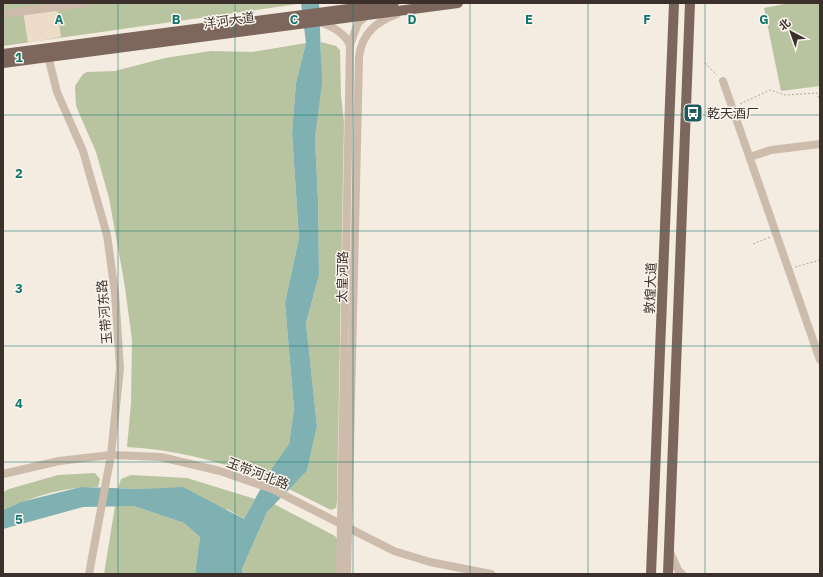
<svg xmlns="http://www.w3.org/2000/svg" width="823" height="577" font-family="'IBM Plex Sans','Noto Sans SC',sans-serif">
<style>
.green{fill:#b8c4a0}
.plaza{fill:#ecdcc8}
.water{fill:#7fb0b2}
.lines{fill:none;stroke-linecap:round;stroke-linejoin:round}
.path{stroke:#b9a596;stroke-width:1;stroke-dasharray:2 2;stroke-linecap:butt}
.minor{stroke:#cdbbac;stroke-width:8}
.major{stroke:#7d675c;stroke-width:10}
.grid{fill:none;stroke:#0f766e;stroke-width:1;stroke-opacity:0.55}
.labels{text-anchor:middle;stroke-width:3;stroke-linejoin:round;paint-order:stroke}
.street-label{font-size:13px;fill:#3b302b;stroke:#fbf5ee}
.poi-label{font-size:13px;fill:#3b302b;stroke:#fbf5ee;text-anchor:start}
.grid-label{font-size:13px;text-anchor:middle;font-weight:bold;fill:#0f766e;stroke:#fbf5ee;stroke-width:3;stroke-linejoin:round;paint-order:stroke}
</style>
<rect width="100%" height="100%" fill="#f4ebe1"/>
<g class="green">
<path d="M3 3H305L3 46Z"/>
<path d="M790 3H820V86L781 91 764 8Z"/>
<path d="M321 42 336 46 340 50 341 96 344 122 337 501 336 508 331 510 289 489 307 471 317 426 306 323 319 275 318 200 315 138 321 86Z"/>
<path d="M306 43 296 83 292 133 299 238 285 303 294 409 289 444 266 480C221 461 176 450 127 447L131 403 132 340 124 281 109 198 96 152 76 106 75 86 83 74 87 72 115 71 165 58 211 51 252 52Z"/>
<path d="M95 473 100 479 98 487C67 486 31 497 3 510V492L9 489 58 475Z"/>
<path d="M131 475 187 478 255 499 244 519 229 510 143 489 118 488 121 479Z"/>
<path d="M274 504 335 536 338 541 337 574H243L242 569 267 512Z"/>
<path d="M115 506H134L184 523 200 537 195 574H104Z"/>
</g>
<path class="plaza" d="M57 7 61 37 28 43 23 11Z"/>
<path class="water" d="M301 3H319L322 83 315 138 318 200 319 275 306 323 317 426 307 471 267 512 242 569 243 574H195L200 537 184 523 134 506 83 507 3 529V510L21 502 81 487 143 489 183 487 244 519 271 470 289 444 294 409 285 303 299 238 292 133 296 83 306 43Z"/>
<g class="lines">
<g class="path">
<path d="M705 63 717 75"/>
<path d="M740 104 770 90 785 95 817 93 820 102"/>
<path d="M701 112 726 113"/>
<path d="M753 244 770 237"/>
<path d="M795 267 820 260"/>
</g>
<g class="minor">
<path d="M3 14 86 3"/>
<path d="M319 22C332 26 344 32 350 45L340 574"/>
<path d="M350 45 358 23 367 15"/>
<path d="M48 56 57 92 83 151 107 235 115 293 120 368 111 455 89 574"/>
<path d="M723 81 820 360"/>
<path d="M750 157 771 150 820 144"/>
<path d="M3 474 59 461 111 455 161 457 220 471 272 489 394 551 430 562 491 574"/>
<path d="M669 550 678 570 682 574"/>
<path d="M347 574 359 57C362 33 376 22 397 14"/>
</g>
<g class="major">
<path d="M3 54 394 3"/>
<path d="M3 63 458 3"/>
<path d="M651 574 674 3"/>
<path d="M668 574 690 3"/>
</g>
</g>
<path class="grid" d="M118 3V574M235 3V574M353 3V574M470 3V574M588 3V574M705 3V574M3 115H820M3 231H820M3 346H820M3 462H820"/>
<defs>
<g id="bus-square" transform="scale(1)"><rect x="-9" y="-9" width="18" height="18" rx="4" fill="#1f5a5e" stroke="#fbf5ee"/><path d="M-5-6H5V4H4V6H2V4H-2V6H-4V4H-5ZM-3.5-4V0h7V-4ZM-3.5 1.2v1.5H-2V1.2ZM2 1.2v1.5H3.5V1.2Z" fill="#fff"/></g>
</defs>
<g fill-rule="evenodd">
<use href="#bus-square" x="693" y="113"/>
</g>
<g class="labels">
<g class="street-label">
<text transform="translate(229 20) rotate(-8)" y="5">洋河大道</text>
<text transform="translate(342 277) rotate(-89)" y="5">太皇河路</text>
<text transform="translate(650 288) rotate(-88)" y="5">敦煌大道</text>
<text transform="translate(104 312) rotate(-95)" y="5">玉带河东路</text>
<text transform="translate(258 473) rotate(21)" y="5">玉带河北路</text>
</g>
<g class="poi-label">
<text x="707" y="118">乾天酒厂</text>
</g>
</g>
<g class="grid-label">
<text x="59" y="24">A</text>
<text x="176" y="24">B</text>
<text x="294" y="24">C</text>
<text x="412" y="24">D</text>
<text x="529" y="24">E</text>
<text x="647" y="24">F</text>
<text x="764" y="24">G</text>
<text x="19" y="62">1</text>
<text x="19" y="178">2</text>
<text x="19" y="293">3</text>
<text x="19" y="408">4</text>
<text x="19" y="524">5</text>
</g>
<rect width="823" height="577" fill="none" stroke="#3b302b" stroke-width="8"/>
<g transform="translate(791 32) rotate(319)" stroke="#fbf5ee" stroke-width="3" paint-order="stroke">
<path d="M0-3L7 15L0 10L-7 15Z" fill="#3b302b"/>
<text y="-6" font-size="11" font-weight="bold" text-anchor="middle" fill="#3b302b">北</text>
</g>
</svg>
